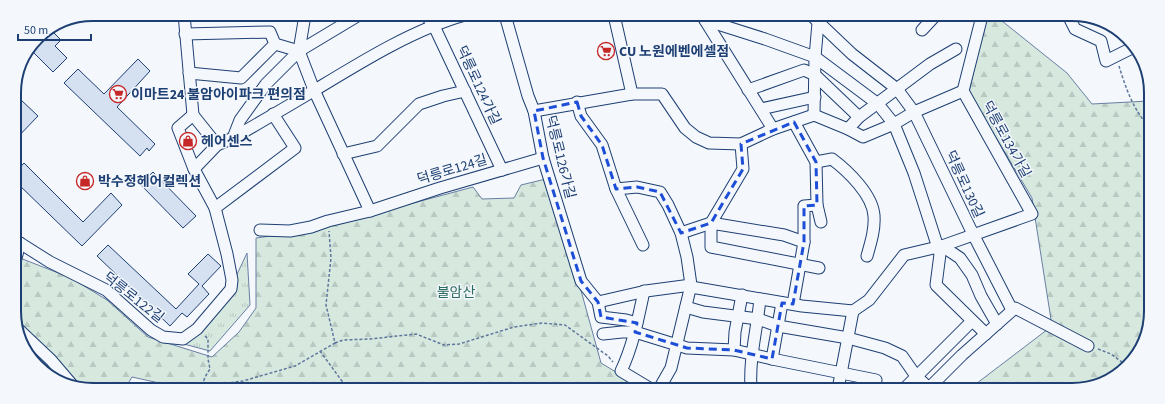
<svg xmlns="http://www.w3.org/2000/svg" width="1165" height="404" font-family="'Source Sans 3','Noto Sans KR',sans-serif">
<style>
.grass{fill:url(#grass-tufts);stroke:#687fa3}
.forest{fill:url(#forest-firs);stroke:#687fa3}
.building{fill:#d5e0f0;stroke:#1d3f73}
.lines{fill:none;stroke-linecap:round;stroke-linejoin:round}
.minor-casing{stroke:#1d3f73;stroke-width:13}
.path{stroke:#5e769c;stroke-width:1.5;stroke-dasharray:3 2;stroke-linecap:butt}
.minor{stroke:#f4f7fb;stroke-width:11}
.marked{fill:none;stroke:#1d4ed8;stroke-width:3;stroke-dasharray:8 5;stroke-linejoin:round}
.labels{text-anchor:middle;stroke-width:3;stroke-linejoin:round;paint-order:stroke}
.poi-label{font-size:14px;font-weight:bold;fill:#1d3f73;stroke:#f4f7fb;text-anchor:start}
.street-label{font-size:14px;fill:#1d3f73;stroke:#f4f7fb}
.park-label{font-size:14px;fill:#2c6c60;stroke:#f4f7fb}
.rim{fill:none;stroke:#1d3f73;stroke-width:2}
</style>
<defs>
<pattern id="grass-tufts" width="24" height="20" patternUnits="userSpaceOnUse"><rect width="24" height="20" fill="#d7e8df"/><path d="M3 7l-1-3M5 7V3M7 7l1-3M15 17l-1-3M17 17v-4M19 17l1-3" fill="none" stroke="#b8c8c3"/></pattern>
<pattern id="forest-firs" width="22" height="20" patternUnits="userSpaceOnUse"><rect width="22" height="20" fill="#d7e8df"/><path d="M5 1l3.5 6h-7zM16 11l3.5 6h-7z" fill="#b8c8c3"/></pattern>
</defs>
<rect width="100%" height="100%" fill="#f4f7fb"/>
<path class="grass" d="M247 253 250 305 210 351 180 343 231 287Z"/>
<g class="forest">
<path d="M986 16 997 17 1067 73 1092 104 1149 101 1148 331 1120 373 1077 390H968L1052 326 1032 198 969 92Z"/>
<path d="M550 178 601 363 644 389 182 388 132 377 126 387H73L34 363 15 326V256L71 278 107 300 148 337 212 357 239 332 256 308V238L313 230 473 187 482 199 514 198 521 185Z"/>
</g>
<g class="building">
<path d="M62 20 52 31 61 40 55 46 67 58 53 72 30 49 37 37Z"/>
<path d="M138 59 150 71 117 107 155 144 149 151 147 148 140 156 64 83 78 69 104 94Z"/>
<path d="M20 99 38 116 14 141V104Z"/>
<path d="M24 163 83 222 111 193 122 205 82 246 15 181V173Z"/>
<path d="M153 172 196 216 183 228 140 184Z"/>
<path d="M108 245 176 309 199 284 188 274 208 254 221 266 202 286 209 294 187 317 182 313 170 326 97 256Z"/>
</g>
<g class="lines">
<g class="minor-casing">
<g id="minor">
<path d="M184 14 193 115"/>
<path d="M305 15 299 51 314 90 370 211"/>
<path d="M426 15 434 26 502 170"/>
<path d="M505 15 528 96 534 111 543 158 581 281 598 302 646 291 691 285V287L802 306 853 311"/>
<path d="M614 15 632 94"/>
<path d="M812 16 852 54 897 89 914 112 973 234 1012 310"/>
<path d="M703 17 773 129"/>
<path d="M1069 17 1075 29 1101 41 1106 61 1134 47"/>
<path d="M705 20 765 39 815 57 878 104 894 124 914 173 924 204 940 254 936 285 986 334"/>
<path d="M922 30 935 16"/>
<path d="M185 34 270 32 275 44 299 51"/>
<path d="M189 73 241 78 275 44"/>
<path d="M748 90 804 70 815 75 859 117"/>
<path d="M577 102 581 116 602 145 616 189 643 245"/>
<path d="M761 109 815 97"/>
<path d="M534 111 632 94H662L685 128 696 137 709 143 741 144 773 129 814 115 848 129 863 137 894 124 914 112 963 91"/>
<path d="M193 115 217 145"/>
<path d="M814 115 815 57 818 23"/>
<path d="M848 129 859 117 930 64 956 49"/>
<path d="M233 138 240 120 266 84 299 51 359 15"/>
<path d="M343 154 377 146 419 104 443 96 465 91"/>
<path d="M816 162 832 159C848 171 873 195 874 216 875 229 871 242 867 256"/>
<path d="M194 169 217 145 233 138C261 122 288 106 315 90 361 62 414 29 465 15"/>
<path d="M616 189 637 187 660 192 668 205 681 233 687 257 691 285 671 368 659 389"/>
<path d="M817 205 821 222"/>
<path d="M215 208 295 148 273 114"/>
<path d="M260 230 290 231 311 227 328 221 370 211 440 188 543 158"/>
<path d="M681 233 711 223 743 169 741 144"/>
<path d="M15 240 50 262 106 290 151 330 163 337 183 339 197 329 231 289 232 280 227 254 215 208 194 169 178 128 193 115"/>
<path d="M804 242 784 235 711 223V247L819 268"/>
<path d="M942 246 960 258 972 275 981 296 997 324"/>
<path d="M15 262 20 243"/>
<path d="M644 291C638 319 633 346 621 371L651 389"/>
<path d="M598 302 601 317 626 320 637 323"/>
<path d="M793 304 804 242V206L817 205 816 162 794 122"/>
<path d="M686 307 703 312 758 319 778 326 848 338 885 348 902 356 916 376 929 388 962 355 1015 308 1088 346"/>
<path d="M853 311 869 300 904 255 942 246 1032 214 963 91 982 16"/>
<path d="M15 326 51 360 74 387"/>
<path d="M603 334 622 332H635L687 348 734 350 772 359 876 380 875 389"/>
<path d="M734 350 735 332 742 295"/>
<path d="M772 359 782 303"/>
<path d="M751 389C749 357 757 330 760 299"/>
<path d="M838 389 853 311"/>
<path d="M904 389 972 321"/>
</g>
</g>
<g class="path">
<path d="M1119 66C1125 86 1134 112 1149 126"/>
<path d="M205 336 208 339V359L210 369 205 377 202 386 206 388"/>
<path d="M335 343 343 340 370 339 416 334 444 345 459 344 514 327 542 323 565 325 608 356 613 362"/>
<path d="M1098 349 1111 354 1126 365"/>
<path d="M320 351 347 388"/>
<path d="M191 388 243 381 295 366 335 343 326 305 331 258 329 231"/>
</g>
<use href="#minor" class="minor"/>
</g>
<path class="marked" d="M577 102 581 116 602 145 616 189 637 187 660 192 681 233 711 223 743 169 741 144 794 122 816 162 817 205 804 206V242L793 304 782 303 772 359 734 350 687 348 635 332 637 323 601 317 598 302 581 281 543 158 534 111Z"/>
<defs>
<g id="supermarket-ring" transform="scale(0.9)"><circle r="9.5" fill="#f4f7fb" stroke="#c62828" stroke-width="1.5"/><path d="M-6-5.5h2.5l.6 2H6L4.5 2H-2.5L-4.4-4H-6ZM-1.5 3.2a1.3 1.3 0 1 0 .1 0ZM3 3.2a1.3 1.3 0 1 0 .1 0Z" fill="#c62828"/></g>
<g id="shop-ring" transform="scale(0.9)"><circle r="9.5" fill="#f4f7fb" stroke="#c62828" stroke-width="1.5"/><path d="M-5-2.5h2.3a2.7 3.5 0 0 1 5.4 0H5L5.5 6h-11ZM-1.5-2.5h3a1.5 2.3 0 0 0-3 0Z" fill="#c62828"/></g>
</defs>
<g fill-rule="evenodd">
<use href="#supermarket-ring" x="606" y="51"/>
<use href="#supermarket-ring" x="118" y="94"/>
<use href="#shop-ring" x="188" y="141"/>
<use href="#shop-ring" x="85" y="181"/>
</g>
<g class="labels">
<g class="poi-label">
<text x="619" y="56">CU 노원에벤에셀점</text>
<text x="131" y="99">이마트24 불암아이파크 편의점</text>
<text x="201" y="146">헤어센스</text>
<text x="98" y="186">박수정헤어컬렉션</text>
</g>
<g class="street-label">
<text transform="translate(479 85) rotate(65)" y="5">덕릉로124가길</text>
<text transform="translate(1007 139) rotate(61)" y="5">덕릉로134가길</text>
<text transform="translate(561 157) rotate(76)" y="5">덕릉로126가길</text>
<text transform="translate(452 169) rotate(-17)" y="5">덕릉로124길</text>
<text transform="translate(965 184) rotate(65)" y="5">덕릉로130길</text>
<text transform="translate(134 297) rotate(38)" y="5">덕릉로122길</text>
</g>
<g class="park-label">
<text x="456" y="297">불암산</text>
</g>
</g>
<path d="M0 0H1165V404H0ZM93 21H1072A72 72 0 0 1 1144 93V311A72 72 0 0 1 1072 383H93A72 72 0 0 1 21 311V93A72 72 0 0 1 93 21Z" fill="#f4f7fb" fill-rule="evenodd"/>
<path class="rim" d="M93 21H1072A72 72 0 0 1 1144 93V311A72 72 0 0 1 1072 383H93A72 72 0 0 1 21 311V93A72 72 0 0 1 93 21Z"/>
<path d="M18 34v6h73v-6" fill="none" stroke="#1d3f73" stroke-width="2"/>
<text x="24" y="34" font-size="12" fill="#1d3f73" stroke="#f4f7fb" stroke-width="3" paint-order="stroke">50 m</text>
</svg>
